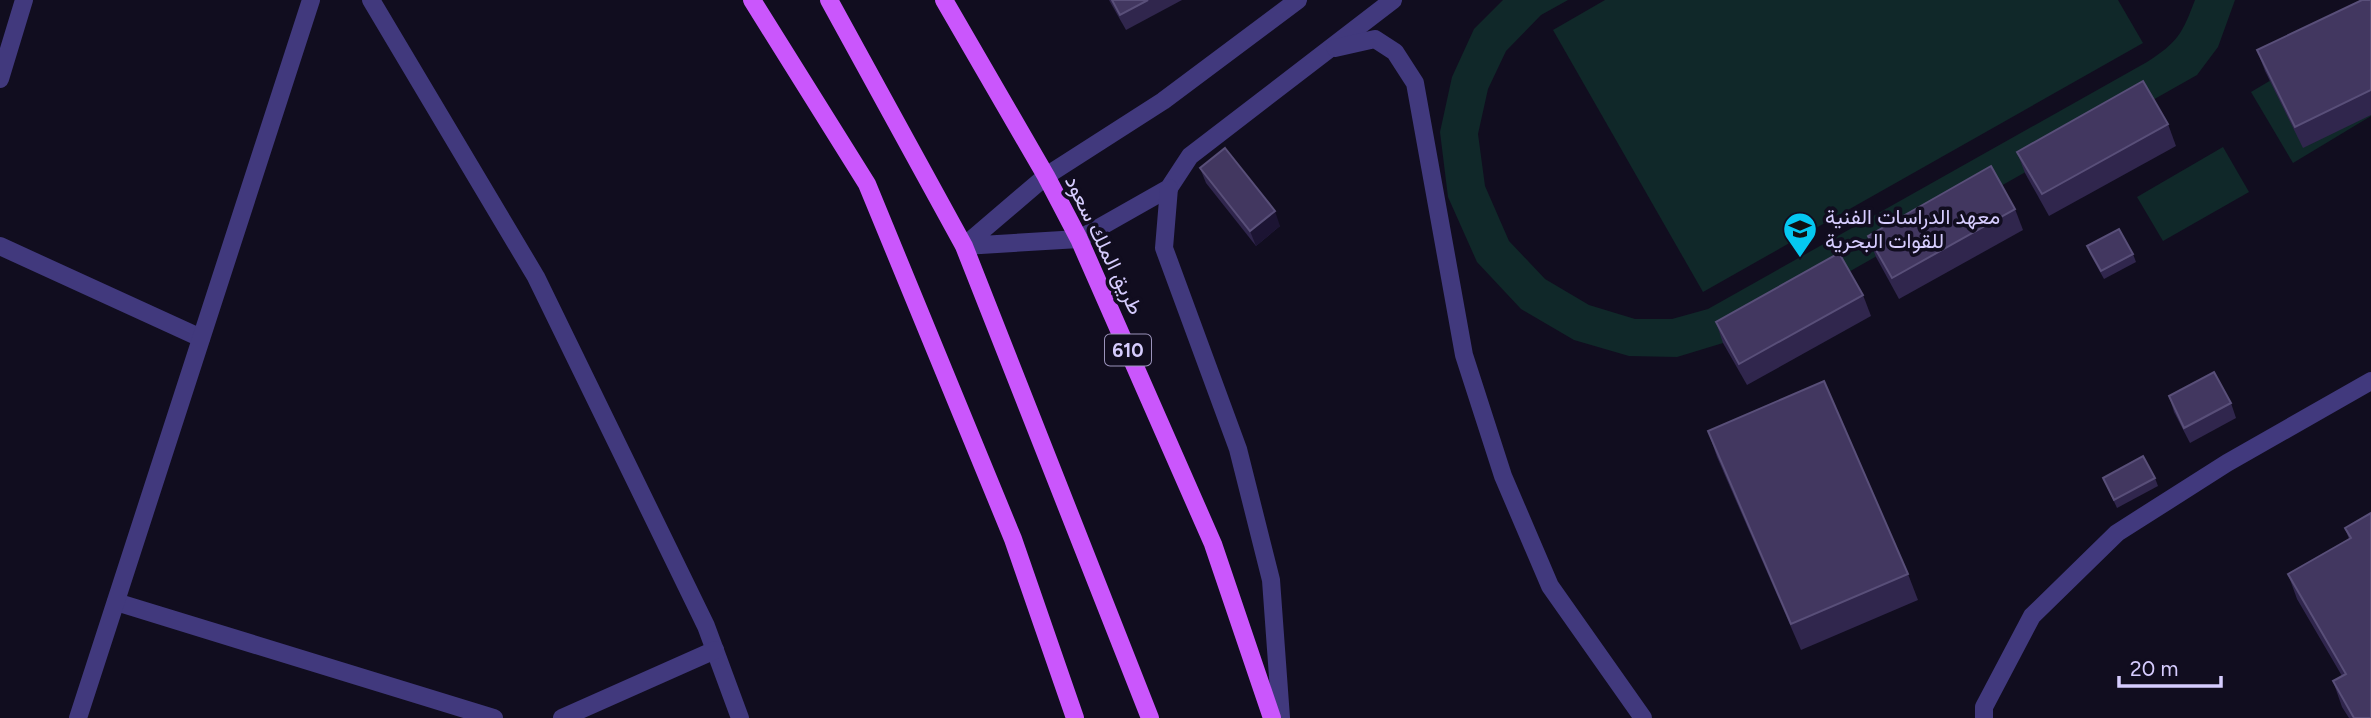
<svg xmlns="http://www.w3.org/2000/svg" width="2371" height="718" font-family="Figtree,Vazirmatn,sans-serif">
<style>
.pitch{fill:#102829}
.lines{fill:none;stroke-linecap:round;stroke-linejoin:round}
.street{stroke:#41397d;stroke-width:18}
.primary{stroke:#ca56fc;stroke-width:18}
.wall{fill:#30264d}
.shaded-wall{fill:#1c1433}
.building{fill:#423760;stroke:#594f79;stroke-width:2}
.labels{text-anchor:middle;stroke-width:7;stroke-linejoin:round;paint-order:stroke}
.shield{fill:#110d1f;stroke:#9b93bb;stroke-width:2}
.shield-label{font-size:19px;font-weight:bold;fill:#d6ccfe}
.poi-label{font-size:21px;fill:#d6ccfe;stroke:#110d1f;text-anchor:start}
.street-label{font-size:21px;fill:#d6ccfe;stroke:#110d1f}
</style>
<rect width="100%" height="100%" fill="#110d1f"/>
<g class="pitch">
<path d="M1503 0H1568L1541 15 1506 51 1488 89 1478 134 1485 186 1509 241 1545 279 1589 305 1635 319H1672L1708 309 2147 62C2178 42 2182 34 2195 0H2235L2218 47 2197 75 1723 343 1677 357 1629 356 1574 340 1521 309 1477 262 1448 197 1440 132 1452 77 1474 29Z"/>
<path d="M1605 0H2118L2143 43 1703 292 1553 30Z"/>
<path d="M2369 22 2371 26V116L2293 163 2251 92Z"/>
<path d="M2223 147 2249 192 2163 241 2137 197Z"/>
</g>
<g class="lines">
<g class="street">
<path d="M371 0 536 277 706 626 740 718"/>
<path d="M1298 0 1163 101 1046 176 964 246 1079 239 1169 188 1190 156 1393 0"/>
<path d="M1335 48 1375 39 1395 52 1415 83 1464 355 1503 476 1550 586 1643 718"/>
<path d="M0 79 24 0"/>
<path d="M1169 188 1164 248 1238 449 1271 580 1281 718"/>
<path d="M0 246 201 338"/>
<path d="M116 602 494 718"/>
<path d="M78 718 311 0"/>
<path d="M562 718 715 650"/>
<path d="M1984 718V707L2032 616 2117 533 2227 463 2371 381"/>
</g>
<g class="primary">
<path d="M752 0 867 184 1013 539 1075 718"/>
<path d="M829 0 964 246 1150 718"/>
<path d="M944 0 1046 176 1079 239 1213 544 1272 718"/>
</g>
</g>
<g class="wall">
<path d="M1109 0H1182L1126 30Z"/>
<path d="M2371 0V115L2303 148 2265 71 2257 50Z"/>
<path d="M2168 124 2176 146 2049 216 2025 173 2017 152Z"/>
<path d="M1200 168 1280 226 1256 246 1206 183Z"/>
<path d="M2015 209 2023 230 1899 299 1876 257 1868 236Z"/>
<path d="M2087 246 2133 254 2136 262 2104 279 2090 254Z"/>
<path d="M1863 295 1871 316 1747 385 1723 343 1716 322Z"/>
<path d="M2169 396 2231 403 2236 418 2190 443 2174 412Z"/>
<path d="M1708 431 1908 574 1918 600 1801 650 1717 457Z"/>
<path d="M2103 478H2155L2158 486 2117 508Z"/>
<path d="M2371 513V718H2349L2342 707 2333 681 2342 676 2297 599 2288 574 2349 539 2345 528Z"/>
</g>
<path class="shaded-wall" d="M1275 211 1280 226 1256 246 1250 231Z"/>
<g class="building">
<path d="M1112 0H1148L1120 15Z"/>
<path d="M2362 0H2371V90L2295 127 2257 50Z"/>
<path d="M2143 81 2168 124 2042 194 2017 152Z"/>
<path d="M1225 148 1275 211 1250 231 1200 168Z"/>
<path d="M1991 166 2015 209 1892 278 1868 236Z"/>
<path d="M2119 229 2133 254 2101 271 2087 246Z"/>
<path d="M1839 253 1863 295 1739 364 1716 322Z"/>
<path d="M2214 372 2231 403 2184 428 2169 396Z"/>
<path d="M1824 381 1908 574 1791 624 1708 431Z"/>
<path d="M2143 456 2155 478 2114 500 2103 478Z"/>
<path d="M2371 513V718H2354L2333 681 2346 674 2288 574 2351 538 2345 528Z"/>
</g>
<defs>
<g id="university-pin" transform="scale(1.75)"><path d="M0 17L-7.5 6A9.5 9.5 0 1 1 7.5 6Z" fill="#05c8f1" stroke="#110d1f"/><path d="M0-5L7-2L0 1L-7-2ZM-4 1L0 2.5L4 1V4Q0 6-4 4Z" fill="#111"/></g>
</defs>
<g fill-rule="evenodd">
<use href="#university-pin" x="1800" y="229"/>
</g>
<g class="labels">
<rect class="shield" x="1105" y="334.5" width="46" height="31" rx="5"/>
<g class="shield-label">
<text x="1128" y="357">610</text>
</g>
<g class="poi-label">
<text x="1825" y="224">معهد الدراسات الفنية<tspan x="1825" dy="24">للقوات البحرية</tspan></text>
</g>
<g class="street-label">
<text transform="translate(1104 245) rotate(64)" y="7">طريق الملك سعود</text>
</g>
</g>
<path d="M2119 676v10h102v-10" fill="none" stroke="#d6ccfe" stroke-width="3.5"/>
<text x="2130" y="676" font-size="21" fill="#d6ccfe" stroke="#110d1f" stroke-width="5" paint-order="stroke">20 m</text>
</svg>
